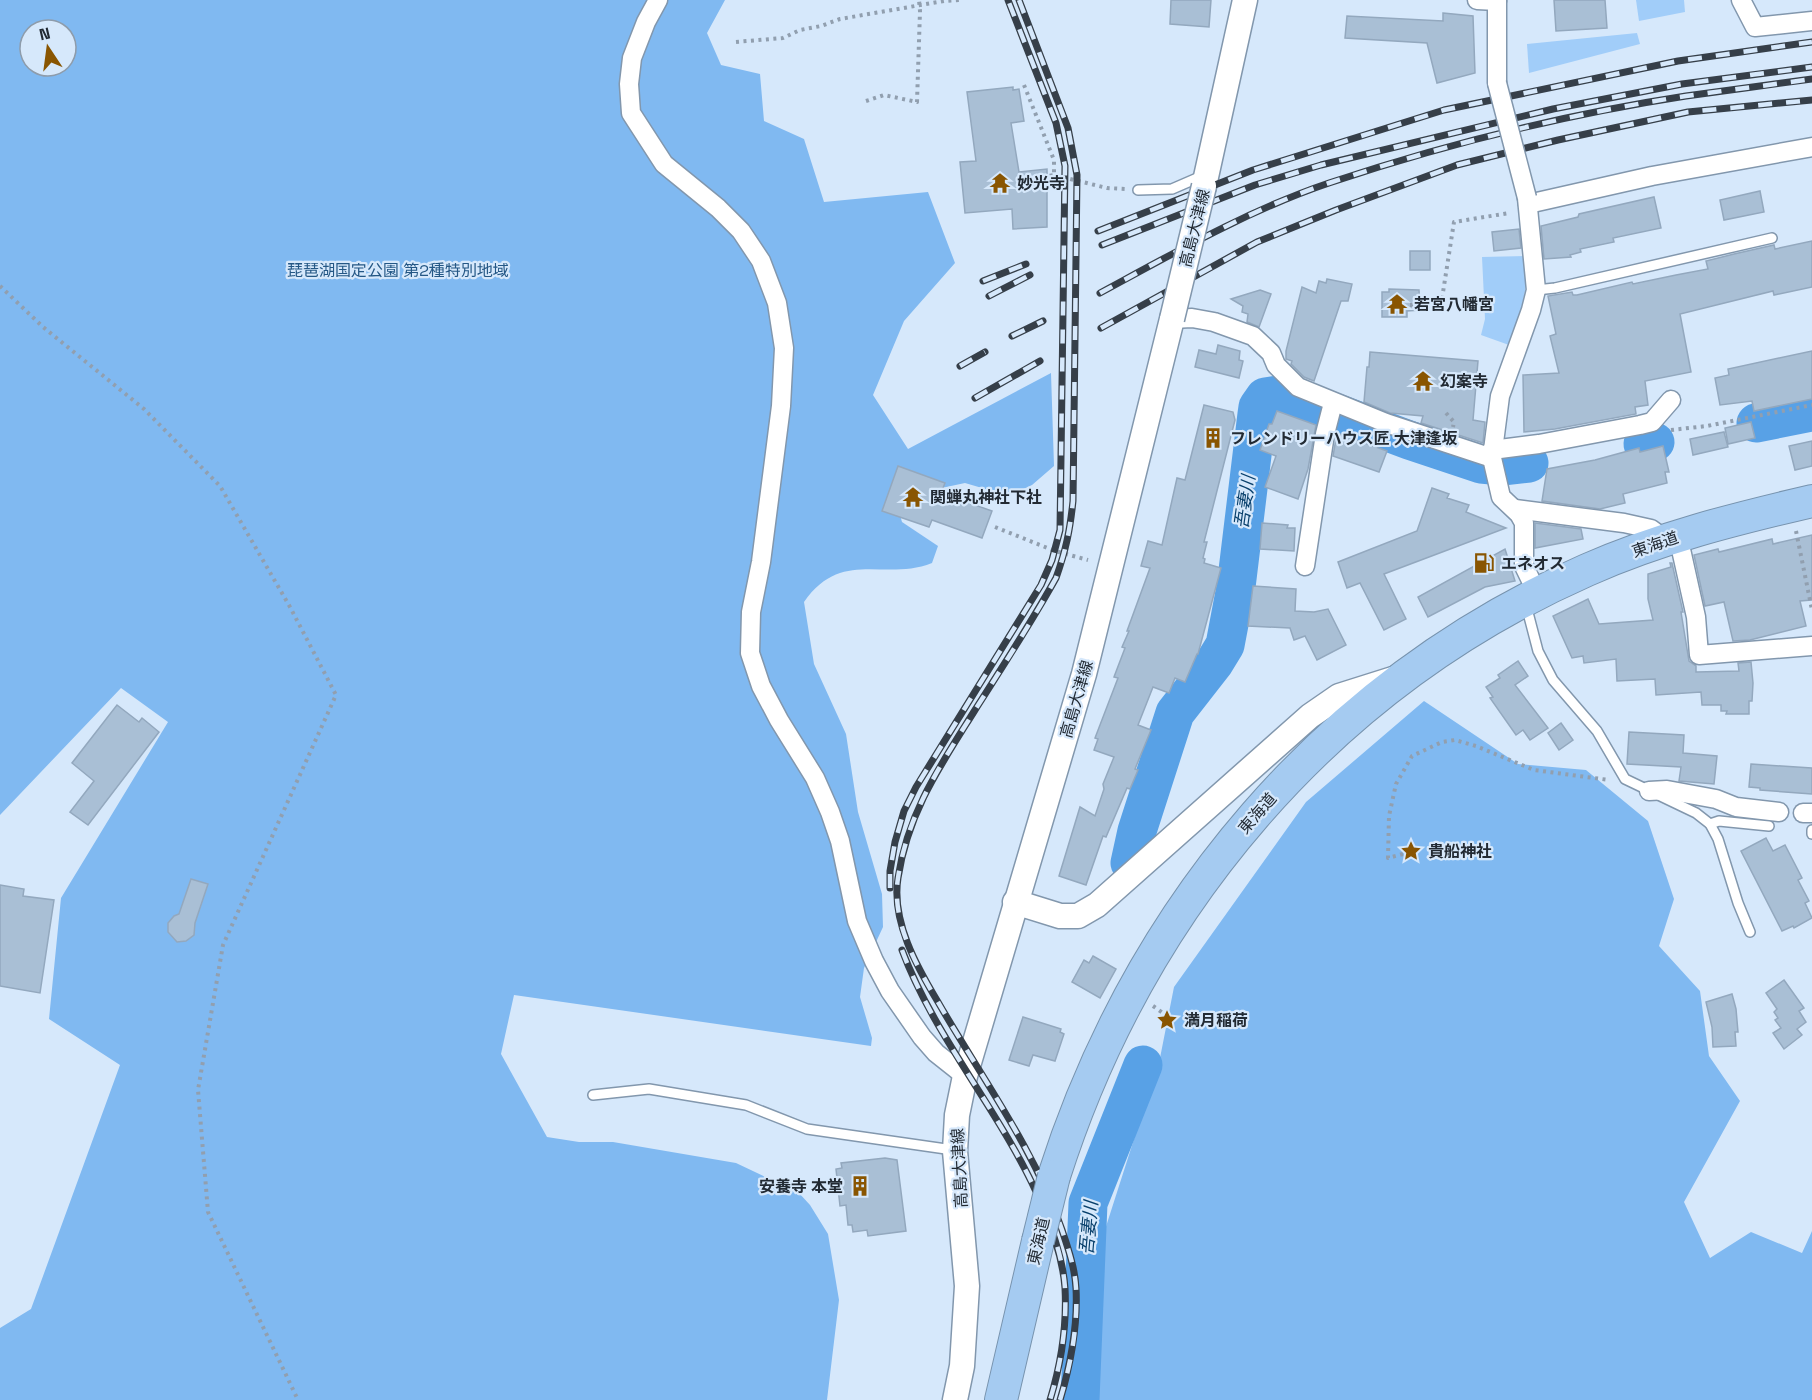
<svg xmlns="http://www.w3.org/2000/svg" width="1812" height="1400" font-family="'Space Grotesk','Noto Sans JP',sans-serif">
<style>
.green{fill:#a1cdf9}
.forest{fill:#80b9f1;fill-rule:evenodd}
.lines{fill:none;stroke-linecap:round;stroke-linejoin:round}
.river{stroke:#58a1e6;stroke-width:39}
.building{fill:#a9bfd5;stroke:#93a8be;stroke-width:1.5}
.lane-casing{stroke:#8297ad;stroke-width:12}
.street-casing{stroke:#8297ad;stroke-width:21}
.secondary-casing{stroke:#8297ad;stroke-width:27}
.highway-casing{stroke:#7793ae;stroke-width:34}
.path{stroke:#919faf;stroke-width:4;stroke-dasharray:3 4.5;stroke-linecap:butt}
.lane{stroke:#fff;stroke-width:9}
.street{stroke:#fff;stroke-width:18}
.secondary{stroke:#fff;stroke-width:24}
.highway{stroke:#a5cbf1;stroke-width:32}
.rail-casing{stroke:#363f49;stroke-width:7}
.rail{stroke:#d6e8fb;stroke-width:4.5;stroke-dasharray:14;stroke-linecap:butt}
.street-bridge-casing{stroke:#8297ad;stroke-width:21;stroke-linecap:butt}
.secondary-bridge-casing{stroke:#8297ad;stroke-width:27;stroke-linecap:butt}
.highway-bridge-casing{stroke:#7793ae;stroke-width:34;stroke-linecap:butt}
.street-bridge{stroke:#fff;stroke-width:18}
.secondary-bridge{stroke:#fff;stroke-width:24}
.highway-bridge{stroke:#a5cbf1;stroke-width:32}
.labels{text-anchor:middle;stroke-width:4.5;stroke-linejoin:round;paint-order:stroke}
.poi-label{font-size:16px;font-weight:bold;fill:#222a33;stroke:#d6e8fb;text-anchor:start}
.street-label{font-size:16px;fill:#222a33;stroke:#d6e8fb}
.park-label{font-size:16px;fill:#245785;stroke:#d6e8fb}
.water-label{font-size:18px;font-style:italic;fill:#09406c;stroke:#d6e8fb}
</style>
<rect width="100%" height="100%" fill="#d6e8fb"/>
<g class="green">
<path d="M1636 0H1684L1685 12 1639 21Z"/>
<path d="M1637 33 1640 44 1529 73 1527 44Z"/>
<path d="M1529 256C1528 288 1520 316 1509 345L1481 335 1485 319 1482 257Z"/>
</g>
<g class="forest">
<path d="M0 0H725L707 33 721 65 760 74 764 121 804 139 824 202 928 192 955 263 904 321 873 395 908 449 1051 373 1054 466 1032 485 1017 492 999 493 965 483 904 496 900 515 902 522 938 546 932 563C884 582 842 548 804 602L814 664 846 734 858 812 882 894 883 927 864 968 860 997 872 1038 871 1046 514 995 501 1054 547 1137 579 1142H613L736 1163 799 1193 810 1205 828 1234 839 1300 827 1400H0V1328L31 1309 120 1065 49 1019 61 898 168 722 121 688 0 815ZM30 30H66V66H30Z"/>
<path d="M1424 701 1518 764 1586 770 1648 821 1674 899 1659 946 1700 991 1709 1056 1740 1101 1684 1202 1710 1258 1751 1232 1802 1253 1812 1231V1400H1095L1102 1239 1160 1058 1174 987 1306 802Z"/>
</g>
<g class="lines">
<g class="river">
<path d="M1756 423 1812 412"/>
<path d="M1643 444 1655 442"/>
<path d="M1130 863 1137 831 1175 713 1214 663 1225 645 1236 587 1257 414 1258 407 1265 397 1286 394 1409 440 1481 464 1502 466 1529 463"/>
<path d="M1080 1400 1088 1203 1143 1065"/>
</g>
</g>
<g class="building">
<path d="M1171 0H1211L1209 27 1170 24Z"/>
<path d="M1554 0H1605L1607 28 1556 31Z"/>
<path d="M1443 13 1473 16 1475 73 1437 83 1427 43 1345 38 1347 16 1443 21Z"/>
<path d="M1013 87V90L1019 89 1024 121 1011 123 1019 172 1047 169V227L1013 229 1012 209 965 213 960 162 976 161 967 92Z"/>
<path d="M1760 191 1764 212 1724 220 1720 200Z"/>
<path d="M1654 197 1661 228 1613 238 1614 242 1580 249 1581 252 1570 255 1571 257 1544 259 1541 226 1578 217 1579 214Z"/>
<path d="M1519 229 1521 248 1494 251 1492 232Z"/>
<path d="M1812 241V287L1774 295 1773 291 1680 314 1691 372 1645 381 1648 405 1635 407 1636 414 1555 429 1524 432 1523 375 1559 373 1550 336 1556 334 1548 296 1572 292 1573 295H1577L1632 282 1633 284 1676 275 1708 269 1706 261 1734 254 1774 245 1775 249Z"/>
<rect x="1410" y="251" width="20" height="19"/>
<path d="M1327 279 1352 284 1348 301H1341L1314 381 1304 377 1291 364 1292 361 1286 359V351L1302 287 1316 293 1319 281 1326 283Z"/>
<path d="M1389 289 1419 290 1420 310 1407 311V317H1382V292H1389Z"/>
<path d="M1260 290 1271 294 1259 327 1247 322 1248 314 1242 312 1243 306 1231 299Z"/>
<path d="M1218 345 1240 351 1239 360 1243 361 1239 378 1195 367 1199 350 1216 354Z"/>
<path d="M1812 351V399L1754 411 1752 401 1720 405 1715 378 1729 375 1728 369Z"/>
<path d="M1370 352 1478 361 1473 420 1485 422 1483 443 1421 423 1423 416 1390 413 1364 402 1367 367H1369Z"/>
<path d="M1204 405 1233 412 1235 420 1204 542H1207L1203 558 1205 559 1204 563 1221 568 1198 654H1197L1185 682 1175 678 1169 693 1153 687 1138 725 1151 730 1135 769 1138 770 1130 789 1127 788 1106 837 1103 836 1086 885 1059 876 1080 807 1095 816 1104 789 1103 784 1114 757 1094 750 1098 739 1095 738 1118 678 1114 677 1125 648 1122 647 1129 631H1127L1150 568 1141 566 1148 541 1162 545 1177 478 1185 480Z"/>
<path d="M1277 411 1316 425 1308 469 1298 499 1265 487 1276 456 1260 450 1269 424H1272Z"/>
<path d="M1751 422 1755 438 1728 444 1725 428Z"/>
<path d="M1724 432 1728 447 1693 455 1690 439Z"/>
<path d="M1337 433 1387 451 1379 472 1333 456Z"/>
<path d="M1812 441V466L1795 470 1789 446Z"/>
<path d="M1663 446 1669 472H1665L1667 483 1623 494 1625 503 1600 509 1542 501 1547 469 1595 460 1639 448 1640 452Z"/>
<path d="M898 466 945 483 941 493 992 511 982 538 932 520 929 527 882 511Z"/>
<path d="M1432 488 1449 494 1447 498 1469 505 1466 512 1506 528 1384 574 1406 619 1384 630 1360 583 1347 588 1338 562 1417 531Z"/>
<path d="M1262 523 1288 525 1287 528H1295L1294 551 1260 549Z"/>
<path d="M1535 523 1581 529 1583 539 1535 548Z"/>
<path d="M1812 535V600L1800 601 1806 626 1750 640 1733 641 1724 602 1705 606 1694 555 1718 549 1719 552 1772 539 1773 544Z"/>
<path d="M1505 549 1515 581 1485 587 1428 617 1418 597Z"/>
<path d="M1670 563H1672L1683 612H1681L1689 661 1696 666V672L1739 671 1738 663 1751 662 1753 683 1752 701H1749V714H1726L1727 711H1721V705H1702L1701 692 1656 695 1655 679 1617 681 1616 659 1584 663 1583 656 1572 658 1553 616 1588 599 1599 624 1653 620 1648 599V574L1671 567Z"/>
<path d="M1253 586 1296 589 1295 611 1314 612 1328 609 1346 645 1317 660 1305 636 1294 640 1290 628 1248 626Z"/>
<path d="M1518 661 1528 676 1515 685 1548 728 1530 740 1523 730 1516 735 1490 698 1493 697 1486 687 1500 678 1498 675Z"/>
<path d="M117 705 139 722 142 718 159 732 88 825 70 812 94 781 72 763Z"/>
<path d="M1561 723 1573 740 1559 750 1548 733Z"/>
<path d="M1629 732 1684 735 1683 753 1717 756 1714 784 1679 781 1681 767 1627 764Z"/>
<path d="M1751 764 1812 768V794L1760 790V788L1749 787Z"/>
<path d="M1766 838 1773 851 1785 845 1802 878 1798 880 1809 901 1805 903 1812 918 1794 928 1793 926 1782 931 1741 851Z"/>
<path d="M191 879 208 884 195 923 194 935 186 941 177 942 168 932V923L174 916 179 914Z"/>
<path d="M0 885 24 889 23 896 54 900 40 993 0 986Z"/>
<path d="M1093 956 1116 969 1100 998 1072 982 1084 960 1089 963Z"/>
<path d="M1784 980 1804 1008 1799 1011 1806 1022 1797 1029 1802 1035 1784 1049 1773 1033 1781 1028 1775 1020 1778 1018 1774 1012 1777 1009 1766 993Z"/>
<path d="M1732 994 1736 1009 1738 1032H1735L1736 1046 1713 1047 1712 1027 1706 1002Z"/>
<path d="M1023 1017 1061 1029 1060 1032 1064 1034 1055 1061 1033 1055 1029 1066 1009 1060Z"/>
<path d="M885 1158 897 1160 906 1231 868 1236 867 1230 853 1232 852 1225H848L846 1205 840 1206 836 1169 842 1168 841 1163Z"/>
</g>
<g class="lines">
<g class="lane-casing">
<g id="lane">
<path d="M1138 190 1172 189 1202 176"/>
<path d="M1536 290 1555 288 1772 238"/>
<path d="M1526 605 1538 651 1553 680 1597 731 1625 779 1696 813 1710 824 1718 839 1738 903 1750 932"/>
<path d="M1710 824 1719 821 1769 826"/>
<path d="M1812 830V834"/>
<path d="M593 1095 649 1089 746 1105 807 1129 953 1150"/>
</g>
</g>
<g class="street-casing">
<g id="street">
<path d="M658 0 646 22 632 58 629 84 631 113 664 164 718 208 741 231 761 261 777 303 784 348 781 406 761 562 751 612 750 653 761 686 779 720 815 778 830 812 840 841 857 921 874 961 890 991 922 1037 936 1053 965 1076"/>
<path d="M1477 0 1497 1"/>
<path d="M1497 0V83"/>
<path d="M1741 0 1755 27 1812 21"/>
<path d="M1527 198 1536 290 1531 310 1500 396 1492 458 1501 497 1519 514 1524 523V566L1537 593"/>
<path d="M1528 204 1652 176 1812 147"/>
<path d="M1172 319 1192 318 1214 322 1253 336 1271 353 1276 365 1298 387 1386 423 1492 458"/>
<path d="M1492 450 1539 444 1640 425 1652 422 1671 400"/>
<path d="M1515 509 1624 523 1651 529 1666 540"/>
<path d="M1678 536 1696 617 1699 655 1812 646"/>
<path d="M1305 566 1325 434 1333 403"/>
<path d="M1649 791 1667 790 1716 799 1736 807 1779 812"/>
<path d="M1803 813H1812"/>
</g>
</g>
<g class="secondary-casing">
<g id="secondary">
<path d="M1204 186 1245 0"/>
<path d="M1015 902 1060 916H1078L1097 905 1310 716 1339 696 1396 678"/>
<path d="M955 1400 962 1366 967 1286 955 1151 957 1115 965 1076 1084 674 1172 319"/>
</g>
</g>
<g class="highway-casing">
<g id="highway">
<path d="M1054 1176C1140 907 1326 685 1587 570 1659 538 1735 519 1812 501"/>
<path d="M1001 1400 1038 1241"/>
</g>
</g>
<g class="path">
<path d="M736 42 783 38 800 30 821 26 840 19 944 1 960 0"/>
<path d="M1024 85 1054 160V175L1107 188 1126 189"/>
<path d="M866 101 884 95 917 102 920 11 919 0"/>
<path d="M1020 180 1054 175"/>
<path d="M0 286 43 327 144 409 220 486 290 607 336 695 223 945 198 1090 208 1212 298 1400"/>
<path d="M1410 305H1441L1454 222 1509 213"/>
<path d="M1446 413 1454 422 1453 427"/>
<path d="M1671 430 1707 426 1812 405"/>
<path d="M995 527 1055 551 1088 560"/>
<path d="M1796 531 1812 610"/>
<path d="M1403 854 1388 858 1389 816 1396 784 1412 756 1442 742 1455 740 1476 746 1534 770 1609 780"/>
<path d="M1153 1006 1163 1013"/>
</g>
<use href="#lane" class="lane"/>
<use href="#street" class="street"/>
<use href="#secondary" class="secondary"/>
<use href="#highway" class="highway"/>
<g class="rail-casing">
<g id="rail">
<path d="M1019 0 1068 128 1077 175 1073 501C1070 530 1066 550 1056 578 1031 623 1003 666 975 710 940 766 908 812 898 878 891 921 917 967 938 1002 981 1077 1034 1148 1062 1230 1068 1248 1075 1268 1076 1288 1078 1327 1071 1363 1060 1400"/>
<path d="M1098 231 1253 170 1444 110 1678 61 1812 42"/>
<path d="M1102 245 1255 185 1321 165 1553 109 1682 84 1812 67"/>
<path d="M983 281 1026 264"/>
<path d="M1100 293C1174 253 1249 210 1329 183 1443 145 1568 114 1686 96 1728 90 1770 85 1812 79"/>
<path d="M989 296 1030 275"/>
<path d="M1101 328 1257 242 1336 210 1457 165 1558 140 1688 112 1812 100"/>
<path d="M1012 336 1043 321"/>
<path d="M960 366 985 352"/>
<path d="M975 398 1040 361"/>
<path d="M890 888V871L895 842 904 811 916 787 1041 585 1052 560 1060 530 1065 166 1056 123 1008 0"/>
<path d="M902 950C936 1041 1004 1115 1042 1205 1053 1231 1063 1259 1065 1288 1067 1326 1061 1364 1050 1400"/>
</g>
</g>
<use href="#rail" class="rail"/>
<g class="street-bridge-casing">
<path id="street-bridge" d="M1497 83 1527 198"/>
</g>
<g class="secondary-bridge-casing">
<path id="secondary-bridge" d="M1172 319 1204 186"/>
</g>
<g class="highway-bridge-casing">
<path id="highway-bridge" d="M1038 1241 1054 1176"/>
</g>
<use href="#street-bridge" class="street-bridge"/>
<use href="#secondary-bridge" class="secondary-bridge"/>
<use href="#highway-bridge" class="highway-bridge"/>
</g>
<defs>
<g id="temple-bare" transform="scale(1.62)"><path d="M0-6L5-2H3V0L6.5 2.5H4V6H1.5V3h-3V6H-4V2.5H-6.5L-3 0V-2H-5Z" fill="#895501" stroke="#d6e8fb" stroke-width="2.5" paint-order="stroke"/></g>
<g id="building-bare" transform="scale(1.62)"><path d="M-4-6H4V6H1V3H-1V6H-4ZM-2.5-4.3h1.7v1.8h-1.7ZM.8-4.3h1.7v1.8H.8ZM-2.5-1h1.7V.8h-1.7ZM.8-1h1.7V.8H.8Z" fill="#895501" stroke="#d6e8fb" stroke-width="2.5" paint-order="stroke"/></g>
<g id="fuel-bare" transform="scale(1.62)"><path d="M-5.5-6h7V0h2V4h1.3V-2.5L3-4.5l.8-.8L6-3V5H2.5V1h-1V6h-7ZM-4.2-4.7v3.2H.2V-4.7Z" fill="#895501" stroke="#d6e8fb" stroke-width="2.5" paint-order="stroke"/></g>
<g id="sight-bare" transform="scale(1.62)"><path d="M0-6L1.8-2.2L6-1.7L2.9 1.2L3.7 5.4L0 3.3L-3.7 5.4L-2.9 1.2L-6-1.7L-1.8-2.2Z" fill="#895501" stroke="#d6e8fb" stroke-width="2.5" paint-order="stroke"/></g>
</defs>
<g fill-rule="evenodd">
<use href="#temple-bare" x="1000" y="183"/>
<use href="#temple-bare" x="1397" y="304"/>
<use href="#temple-bare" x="1423" y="381"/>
<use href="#building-bare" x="1213" y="438"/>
<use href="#temple-bare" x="913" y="497"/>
<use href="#fuel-bare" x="1484" y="563"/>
<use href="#sight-bare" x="1411" y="851"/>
<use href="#sight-bare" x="1167" y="1020"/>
<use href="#building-bare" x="860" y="1186"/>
</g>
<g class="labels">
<g class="poi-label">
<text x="1017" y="189">妙光寺</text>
<text x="1414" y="310">若宮八幡宮</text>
<text x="1440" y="387">幻案寺</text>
<text x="1230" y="444">フレンドリーハウス匠 大津逢坂</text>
<text x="930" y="503">関蝉丸神社下社</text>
<text x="1501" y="569">エネオス</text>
<text x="1428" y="857">貴船神社</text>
<text x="1184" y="1026">満月稲荷</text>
<text x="843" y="1192" text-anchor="end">安養寺 本堂</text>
</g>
<g class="street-label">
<text transform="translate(1194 228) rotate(-76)" y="6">高島大津線</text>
<text transform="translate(1655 544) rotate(-19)" y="6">東海道</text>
<text transform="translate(1076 699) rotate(-74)" y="6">高島大津線</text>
<text transform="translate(1257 813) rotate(-49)" y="6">東海道</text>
<text transform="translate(959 1168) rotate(-93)" y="6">高島大津線</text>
<text transform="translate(1038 1241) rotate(-77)" y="6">東海道</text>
</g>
<g class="park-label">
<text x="398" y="276">琵琶湖国定公園 第2種特別地域</text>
</g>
<g class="water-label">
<text transform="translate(1245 502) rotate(-82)" y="6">吾妻川</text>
<text transform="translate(1089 1228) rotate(-85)" y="6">吾妻川</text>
</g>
</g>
<g transform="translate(48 48) rotate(347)"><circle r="28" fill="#d6e8fb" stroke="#8e9cab" stroke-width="1.5"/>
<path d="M0-4.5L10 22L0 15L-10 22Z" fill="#895501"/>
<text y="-9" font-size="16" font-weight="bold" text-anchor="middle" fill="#222a33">N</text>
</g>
</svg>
